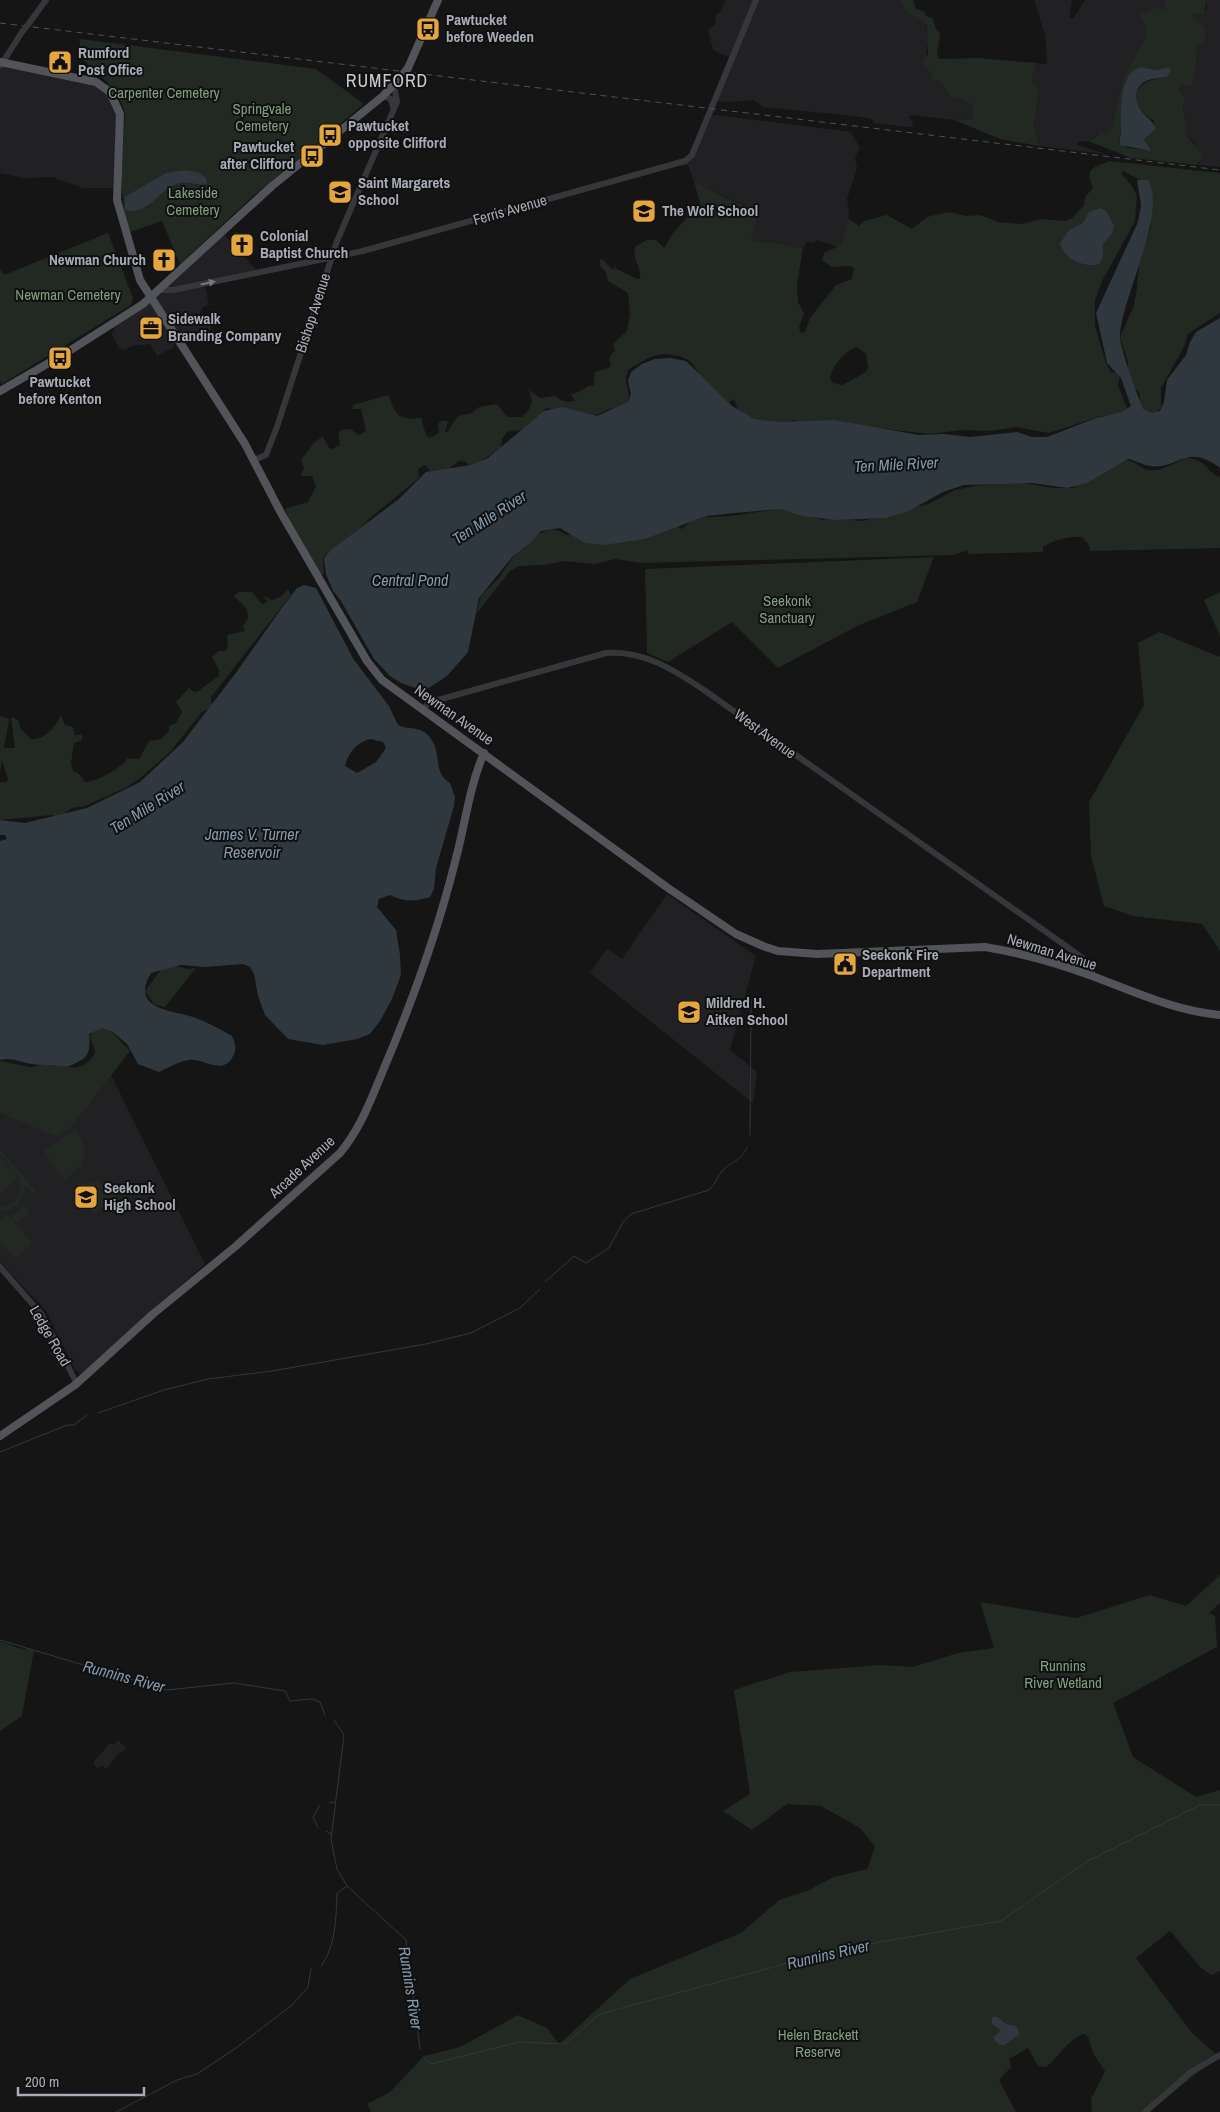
<svg xmlns="http://www.w3.org/2000/svg" width="1220" height="2112" font-family="'Archivo Narrow',sans-serif">
<style>
.built{fill:#212123}
.green{fill:#212922;fill-rule:evenodd}
.water{fill:#2f383e;fill-rule:evenodd}
.lines{fill:none;stroke-linecap:round;stroke-linejoin:round}
.stream{stroke:#2f383e;stroke-width:1}
.minor{stroke:#36373b;stroke-width:6}
.major{stroke:#52545a;stroke-width:8}
.rail{stroke:#4f5156;stroke-width:1;stroke-dasharray:6 5;stroke-linecap:butt}
.minor-bridge{stroke:#36373b;stroke-width:6}
.major-bridge{stroke:#52545a;stroke-width:8}
.oneway{fill:#75777f}
.labels{text-anchor:middle;stroke-width:4;stroke-linejoin:round;paint-order:stroke}
.poi-label{font-size:15px;font-weight:bold;fill:#a8acb6;stroke:#101011;text-anchor:start}
.park-label{font-size:15px;fill:#809f80;stroke:#101011}
.street-label{font-size:15px;fill:#a8acb6;stroke:#101011}
.water-label{font-size:16px;font-style:italic;fill:#819bae;stroke:#101011}
.quarter-label{font-size:18px;letter-spacing:1px;fill:#c8cbd2;stroke:#101011}
</style>
<rect width="100%" height="100%" fill="#151516"/>
<g class="built">
<path d="M726 0H900L902 7 925 23 929 37 926 52 952 99 961 97 972 105 973 119 954 120 911 115 908 118 913 121 912 126 918 128 874 123 872 119 854 116 763 107 754 100 729 102 714 101 731 58 713 50 708 30 716 24 715 16 720 12Z"/>
<path d="M1034 0H1072L1069 17 1073 19 1085 0H1165L1164 10 1156 8 1141 18 1147 28 1146 38 1125 73 1111 130 1106 135 1099 131 1098 136 1088 141 1077 142 1078 145 1105 154 1039 146 1034 124 1039 88 1032 81 1036 63 1046 64 1047 61 1045 35Z"/>
<path d="M1207 0H1220V167L1196 165 1200 162 1194 142 1187 136 1183 107 1185 99 1179 90 1183 85 1192 87 1196 69 1197 47 1192 14 1207 9Z"/>
<path d="M0 63 79 78 106 90 118 113 115 188H83L52 177 24 178 0 173Z"/>
<path d="M716 115 851 132 860 148 855 157 857 168 847 199 849 215 841 245 838 247 817 240 813 243 807 242 803 248 776 243 754 242 751 237 755 228 747 205 729 199 694 181 688 165 676 166 689 155 707 116Z"/>
<path d="M222 232 257 271 204 284 209 304 202 308 200 313 205 326H211V329L178 337 182 352 173 341 174 347 157 356 150 344 133 346 123 350 119 348 111 333 114 331 113 326Z"/>
<path d="M667 894 756 956 730 1050 757 1072 753 1103 590 973 607 949 622 959Z"/>
<path d="M110 1073 205 1264 80 1375 73 1366 46 1311 0 1262V1108L63 1132Z"/>
<path d="M118 1740 126 1748 121 1753 120 1752 106 1769 102 1765 98 1769 93 1763 110 1743 114 1745Z"/>
</g>
<g class="green">
<path d="M900 0H913L916 9 924 11 926 16 933 19 936 29 940 33 937 55 940 59 978 58 1036 63 1032 81 1039 88 1034 124 1039 146 1000 139 954 120 973 119 972 105 961 98 952 99 940 81 932 79 931 73 923 63 924 58 928 56 927 26C919 14 906 19 900 0Z"/>
<path d="M1165 0H1207L1204 13 1192 14 1194 20 1205 27V39L1197 47 1196 69 1192 87 1183 85 1179 90 1185 99 1183 107 1187 136 1203 155V158L1196 165 1131 158 1088 141 1098 136 1099 131 1106 135 1111 130 1125 73 1146 38 1147 28 1139 15 1158 7 1164 10ZM1141 67 1157 70 1168 67 1162 78C1129 82 1129 105 1154 121V132L1145 136 1144 139 1152 150 1128 148 1119 141C1126 116 1112 83 1141 67Z"/>
<path d="M80 39 316 69 364 104 251 198 180 264 162 221 130 232C117 194 123 153 125 113 118 88 98 74 80 57Z"/>
<path d="M1109 161 1220 173V313L1188 334 1184 347 1161 388V408L1155 413H1145L1139 405 1140 394 1128 379V362L1120 337 1133 308 1136 295 1140 257 1151 227 1142 181 1123 171 1121 173 1132 186 1137 196 1135 221 1102 281 1095 300V326L1106 363 1111 372 1120 374 1118 386 1128 410 1118 414 1101 416 1049 433 1016 427 992 431 963 430 929 434 833 423 801 422 793 420 779 428 740 415 734 399 728 403C724 397 720 398 715 394 703 386 699 371 690 361 672 351 654 352 638 364 634 367 629 367 627 373 623 385 634 393 625 407L609 409 594 416 546 408 535 421 525 429 507 432 502 439 501 448 471 467 466 462 459 461 447 470 431 472 425 465 418 469 419 477 418 479 371 517 357 531 323 557 324 573 319 578 282 518H288L285 509 308 502 316 486 312 476H301V474L304 468 301 459C311 451 309 443 323 437L329 448 332 449 340 445 338 434 341 430 350 429 359 435 366 431 361 409H352L353 405 388 395C397 416 397 420 421 418L426 435 430 438 439 433 438 424 441 421H448L445 432H447L458 416 472 413 479 407 497 404 507 417H522C531 409 535 400 528 389L540 398 555 396C562 402 567 402 575 401L571 394C578 393 584 389 590 385L592 387 594 384 595 372 609 368 611 364 609 358 615 350 613 344 627 331 630 314 628 293 608 281 605 271 600 266V260L602 259C606 262 610 269 615 270L614 265 617 269 637 279H640C642 267 630 257 636 246L647 240H656L664 248 673 233 700 203 694 181 728 199 756 209 755 228 751 237 754 242 776 243 803 248 797 285 798 302 804 314 799 328 801 333 805 332 810 318 836 285 852 279 854 269 851 266 832 267 822 260 824 253 841 245 848 218 859 226 864 221 887 215 912 229 927 217 949 212 967 216 980 215 999 222 1022 224 1041 219 1066 221 1072 218 1084 205 1085 197 1093 188C1084 167 1093 168 1109 161ZM1084 222 1112 234 1103 244V256L1060 243 1069 230ZM857 347 866 354 868 368 866 372 842 385 833 383 830 378C832 366 846 350 857 347Z"/>
<path d="M108 233 133 298 131 305 2 384 0 381V269L4 275Z"/>
<path d="M1186 458C1206 459 1205 470 1220 478V548L1090 551 1089 545 1082 537C1069 536 1054 540 1043 547V552L968 554 967 550 954 555 641 563 615 559 595 564 564 561 544 565 519 566 510 571 476 614 481 596 499 578 517 551 523 549C533 536 550 522 566 535L673 524 682 529 699 514 708 517 732 516 784 508 823 520 831 518 863 521 928 504 955 490 974 486 1019 482 1053 488H1073L1124 460C1133 460 1135 464 1143 468 1157 475 1172 464 1186 458Z"/>
<path d="M934 557 917 602 857 626 778 668 732 622 668 662 647 653 645 569Z"/>
<path d="M288 589 291 595 211 697 212 705 209 709 202 712 169 753 139 779 125 788 85 806 72 808 59 817 52 815 0 820V782H6L8 779 2 760 0 772V716L9 719 4 748H15L11 717 18 720 21 729 31 739C45 740 55 727 61 715L65 725 73 727 75 735H82V740L74 743 71 763 73 771 79 774 85 782C93 783 125 767 127 758L139 759 150 740C159 742 164 737 169 731V726L176 723 182 712 176 702 189 688 194 692 198 691 219 676V670L212 657 218 651H224L228 648 227 635 245 631 243 626 248 618 247 609 234 596 239 592H252L262 604 267 602 264 596 272 600 282 596Z"/>
<path d="M1220 592V636L1204 600Z"/>
<path d="M1159 632 1220 657V951L1202 924 1133 916 1104 906 1091 856 1089 802 1144 705 1138 643Z"/>
<path d="M175 966 189 969 196 968 165 1007 154 1004 145 991 163 967Z"/>
<path d="M100 1026 112 1032 130 1051 70 1128 56 1136 0 1113V1061L31 1067 50 1063 75 1068 86 1064 95 1054C95 1040 82 1038 100 1026Z"/>
<path d="M76 1129C90 1152 86 1164 64 1180L44 1151Z"/>
<path d="M0 1149 36 1191 33 1193 25 1186C25 1200 15 1211 0 1211V1207L15 1202 21 1188 18 1176 0 1155Z"/>
<path d="M0 1157 18 1177 0 1193Z"/>
<path d="M97 1181 108 1185 117 1196 94 1214 76 1190 84 1184Z"/>
<path d="M23 1205 30 1213 17 1223 11 1216Z"/>
<path d="M7 1214 32 1243 15 1258 0 1241V1220Z"/>
<path d="M1220 1575V1603L1209 1613 1215 1616 1217 1647 1113 1703 1133 1757 1196 1797 1220 1790V1971L1212 1975 1201 1968 1170 1931 1136 1958 1192 2033 1218 2056 1149 2112H1092L1091 2099 1105 2071 1094 2055 1088 2037 1084 2034C1064 2042 1061 2056 1046 2067L1038 2066 1028 2048 1009 2059 1011 2067 999 2080 1016 2112H371L367 2104 390 2092 424 2056 460 2047 518 2015 547 2028 559 2044 630 1979 741 1933 779 1900 809 1890 834 1877 867 1869 875 1847 860 1828 821 1806 787 1804 752 1830 723 1811 750 1794 734 1690 790 1672 881 1665 912 1667 958 1653 994 1648 980 1602 1076 1618 1150 1595 1186 1606Z"/>
<path d="M0 1641 18 1648 34 1650 22 1716 0 1731Z"/>
</g>
<g class="water">
<path d="M1141 67 1157 70 1168 67 1171 70 1168 76C1162 78 1157 78 1152 79 1132 84 1133 101 1144 114 1149 120 1153 121 1156 129L1144 139 1152 151 1120 145C1119 139 1121 135 1121 130 1121 112 1118 73 1141 67Z"/>
<path d="M186 170 197 172 206 178 207 184C196 186 186 180 176 184 159 190 149 215 125 210V197L166 173Z"/>
<path d="M1137 180H1148C1168 212 1121 299 1120 336 1119 346 1138 397 1143 409L1151 413 1160 411 1164 402 1167 380 1186 355 1190 342 1196 332 1220 318V468C1186 442 1179 470 1150 466 1143 465 1135 460 1128 459L1087 483 1067 488 1032 483 964 485 943 492 909 511 885 518 837 520 802 516 781 509 734 513 706 516 645 539 604 545 585 543 560 528 541 531 530 543 513 556 479 598 468 652 447 676 424 691 401 683 390 676 374 659 341 601 333 591 326 574 324 558 331 550 399 499 426 472 471 465 488 458 544 411 562 407 597 416 628 402 631 394 628 381 631 372 642 364 655 359 671 358 686 361 732 406 754 419 779 422 834 420 919 435 944 434 970 437 1017 432 1032 437H1047L1096 418 1122 412 1131 406 1121 378 1107 363 1096 313 1138 222 1141 205Z"/>
<path d="M1101 208 1107 212 1114 226 1112 234 1103 244V256L1099 264C1084 268 1063 259 1060 243L1069 230 1084 222 1089 212Z"/>
<path d="M304 585 316 588 354 660 389 706 398 725C408 730 419 726 428 735 444 752 431 772 450 783L455 797 454 806 436 868 434 889 430 897C414 902 405 902 390 895L379 899 377 907 396 930 400 955 401 975 392 999 380 1021 370 1034 357 1039 323 1045 288 1039 265 1015 258 996 254 974 250 967 243 964 205 967 181 965 151 973C130 1009 170 1010 193 1017 207 1022 220 1029 232 1036 236 1044 237 1050 232 1058 222 1075 203 1058 189 1060 179 1061 168 1068 159 1072L138 1064 127 1044 113 1032 102 1028 89 1034C91 1056 87 1059 67 1067 55 1064 44 1066 31 1064 19 1062 13 1057 0 1060V841L7 839 5 835H0V820L25 823 87 808 140 782 183 742 235 674 281 609 297 588ZM370 739 383 742 386 748 376 762 357 773 345 766C348 753 357 742 370 739Z"/>
<path d="M992 2017H997L1006 2024 1016 2026 1020 2034 1004 2045H1000L993 2038 1001 2030 992 2024Z"/>
</g>
<g class="lines">
<g class="stream">
<path d="M750 1135 751 999"/>
<path d="M545 1282 574 1256 586 1263 609 1248 623 1222 631 1214 709 1190C716 1184 717 1176 723 1170 734 1159 738 1164 747 1148"/>
<path d="M98 1413 164 1390 208 1379 272 1371 426 1344 471 1333 520 1308 540 1289"/>
<path d="M0 1452 67 1425H74L87 1415"/>
<path d="M0 1640 167 1690 234 1683 285 1691 290 1701 312 1699 320 1702 325 1715"/>
<path d="M334 1720 344 1735 331 1839 337 1869 347 1886 406 1940 420 2049"/>
<path d="M329 1803 335 1802"/>
<path d="M318 1828 313 1817 320 1805"/>
<path d="M326 1831 331 1834"/>
<path d="M321 1966C336 1946 336 1917 337 1893L347 1886"/>
<path d="M424 2058 431 2064 519 2042 565 2044 600 2014 840 1949 1001 1921 1086 1862 1200 1805H1220"/>
<path d="M116 2112 177 2080 197 2074 236 2048 292 2005 308 1987 311 1969"/>
</g>
<g class="minor">
<path d="M30 22 46 0"/>
<path d="M1 65 22 32"/>
<path d="M383 96 391 99 393 107"/>
<path d="M160 290H173L363 251 685 161 692 155 756 0"/>
<path d="M254 460 266 455 277 427 337 241 397 102 394 85"/>
<path d="M422 710 428 704 438 700 606 653C643 650 674 670 704 690L1066 946 1082 958 1077 971"/>
<path d="M1082 958 1095 977"/>
<path d="M1070 969 1074 958 1073 952"/>
<path d="M0 1267 42 1315 77 1384"/>
<path d="M1145 2112 1191 2072 1220 2055"/>
</g>
<g class="major">
<path d="M0 62 96 82 110 92 120 114 117 200 140 280 245 444 281 513 367 661 382 680 668 888 736 934 763 946 778 951 817 954 985 947C1021 953 1057 963 1092 976 1133 991 1175 1011 1220 1015"/>
<path d="M408 68 438 0"/>
<path d="M0 391 66 353 143 304 272 186 383 96 401 77"/>
<path d="M0 1436 75 1385 153 1314 236 1246 340 1153C360 1129 370 1102 382 1073 411 1005 437 934 455 862 465 826 469 787 484 753"/>
</g>
<path class="rail" d="M0 23 1220 170"/>
<path class="minor-bridge" d="M22 32 30 22"/>
<path class="major-bridge" d="M401 77 408 68"/>
</g>
<defs><path id="oneway-solid" d="M-6-.8H1V-3.2L6.5 0L1 3.2V.8H-6Z" transform="scale(1.25)"/></defs>
<use class="oneway" href="#oneway-solid" transform="translate(208 283) rotate(-12)"/>
<defs>
<g id="bus-square" transform="scale(1.25)"><rect x="-9" y="-9" width="18" height="18" rx="4" fill="#e5a63e" stroke="#101011"/><path d="M-5-6H5V4H4V6H2V4H-2V6H-4V4H-5ZM-3.5-4V0h7V-4ZM-3.5 1.2v1.5H-2V1.2ZM2 1.2v1.5H3.5V1.2Z" fill="#111"/></g>
<g id="civic-square" transform="scale(1.25)"><rect x="-9" y="-9" width="18" height="18" rx="4" fill="#e5a63e" stroke="#101011"/><path d="M-.6-6.5H3V-4.5H.6V-3L4-1V1h2V6H-6V1h2V-1L-.6-3ZM-1.2 2.5V6h2.4V2.5Z" fill="#111"/></g>
<g id="school-square" transform="scale(1.25)"><rect x="-9" y="-9" width="18" height="18" rx="4" fill="#e5a63e" stroke="#101011"/><path d="M0-5L7-2L0 1L-7-2ZM-4 1L0 2.5L4 1V4Q0 6-4 4Z" fill="#111"/></g>
<g id="church-square" transform="scale(1.25)"><rect x="-9" y="-9" width="18" height="18" rx="4" fill="#e5a63e" stroke="#101011"/><path d="M-1.2-6h2.4v3.5h3.3v2.4h-3.3V6h-2.4V-.1h-3.3v-2.4h3.3Z" fill="#111"/></g>
<g id="office-square" transform="scale(1.25)"><rect x="-9" y="-9" width="18" height="18" rx="4" fill="#e5a63e" stroke="#101011"/><path d="M-6-3h4V-5.5h4V-3h4V5H-6ZM-1-4.5V-3h2v-1.5ZM-6 0V1H6V0Z" fill="#111"/></g>
</defs>
<g fill-rule="evenodd">
<use href="#bus-square" x="428" y="29"/>
<use href="#civic-square" x="60" y="62"/>
<use href="#bus-square" x="330" y="135"/>
<use href="#bus-square" x="312" y="156"/>
<use href="#school-square" x="340" y="192"/>
<use href="#school-square" x="644" y="211"/>
<use href="#church-square" x="242" y="245"/>
<use href="#church-square" x="164" y="260"/>
<use href="#office-square" x="151" y="328"/>
<use href="#bus-square" x="60" y="358"/>
<use href="#civic-square" x="845" y="964"/>
<use href="#school-square" x="689" y="1012"/>
<use href="#school-square" x="86" y="1197"/>
</g>
<g class="labels">
<g class="poi-label">
<text x="446" y="25">Pawtucket<tspan x="446" dy="17">before Weeden</tspan></text>
<text x="78" y="58">Rumford<tspan x="78" dy="17">Post Office</tspan></text>
<text x="348" y="131">Pawtucket<tspan x="348" dy="17">opposite Clifford</tspan></text>
<text x="294" y="152" text-anchor="end">Pawtucket<tspan x="294" dy="17">after Clifford</tspan></text>
<text x="358" y="188">Saint Margarets<tspan x="358" dy="17">School</tspan></text>
<text x="662" y="216">The Wolf School</text>
<text x="260" y="241">Colonial<tspan x="260" dy="17">Baptist Church</tspan></text>
<text x="146" y="265" text-anchor="end">Newman Church</text>
<text x="168" y="324">Sidewalk<tspan x="168" dy="17">Branding Company</tspan></text>
<text x="60" y="387" text-anchor="middle">Pawtucket<tspan x="60" dy="17">before Kenton</tspan></text>
<text x="862" y="960">Seekonk Fire<tspan x="862" dy="17">Department</tspan></text>
<text x="706" y="1008">Mildred H.<tspan x="706" dy="17">Aitken School</tspan></text>
<text x="104" y="1193">Seekonk<tspan x="104" dy="17">High School</tspan></text>
</g>
<g class="park-label">
<text x="164" y="98">Carpenter Cemetery</text>
<text x="262" y="114">Springvale<tspan x="262" dy="17">Cemetery</tspan></text>
<text x="193" y="198">Lakeside<tspan x="193" dy="17">Cemetery</tspan></text>
<text x="68" y="300">Newman Cemetery</text>
<text x="787" y="606">Seekonk<tspan x="787" dy="17">Sanctuary</tspan></text>
<text x="1063" y="1671">Runnins<tspan x="1063" dy="17">River Wetland</tspan></text>
<text x="818" y="2040">Helen Brackett<tspan x="818" dy="17">Reserve</tspan></text>
</g>
<g class="street-label">
<text transform="translate(510 210) rotate(-16)" y="5">Ferris Avenue</text>
<text transform="translate(313 313) rotate(-72)" y="5">Bishop Avenue</text>
<text transform="translate(454 715) rotate(35)" y="5">Newman Avenue</text>
<text transform="translate(765 734) rotate(36)" y="5">West Avenue</text>
<text transform="translate(1052 952) rotate(17)" y="5">Newman Avenue</text>
<text transform="translate(302 1167) rotate(-43)" y="5">Arcade Avenue</text>
<text transform="translate(50 1336) rotate(60)" y="5">Ledge Road</text>
</g>
<g class="water-label">
<text transform="translate(896 464) rotate(-3)" y="6">Ten Mile River</text>
<text transform="translate(489 517) rotate(-33)" y="6">Ten Mile River</text>
<text x="410" y="586">Central Pond</text>
<text transform="translate(147 807) rotate(-32)" y="6">Ten Mile River</text>
<text x="252" y="840">James V. Turner<tspan x="252" dy="18">Reservoir</tspan></text>
<text transform="translate(124 1676) rotate(15)" y="6">Runnins River</text>
<text transform="translate(828 1954) rotate(-13)" y="6">Runnins River</text>
<text transform="translate(411 1988) rotate(81)" y="6">Runnins River</text>
</g>
<g class="quarter-label">
<text x="387" y="87">RUMFORD</text>
</g>
</g>
<path d="M18 2087v8h126v-8" fill="none" stroke="#a8acb6" stroke-width="2.5"/>
<text x="25" y="2087" font-size="15" fill="#a8acb6" stroke="#101011" stroke-width="4" paint-order="stroke">200 m</text>
</svg>
